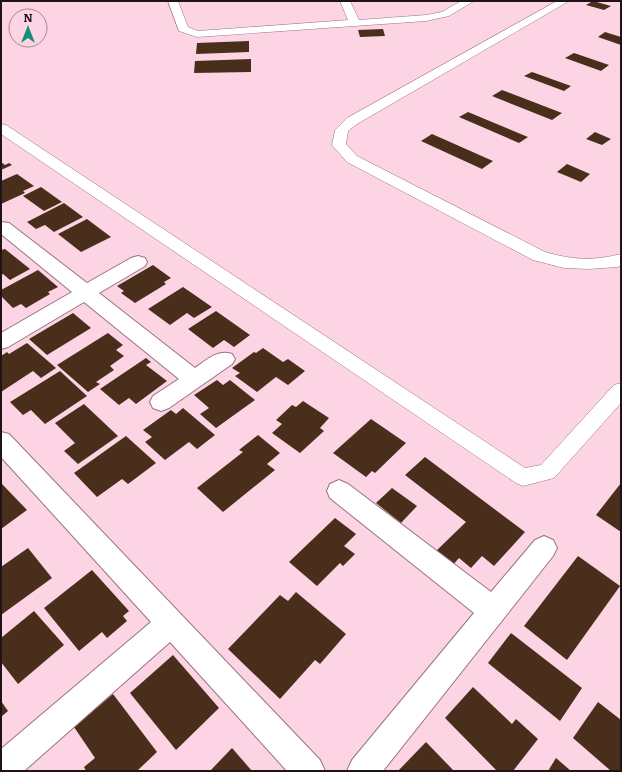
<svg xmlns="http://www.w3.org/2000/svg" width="622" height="772" font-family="Literata,serif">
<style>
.building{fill:#4a2e1c}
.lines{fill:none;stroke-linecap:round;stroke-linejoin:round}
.service-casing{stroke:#987382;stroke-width:1}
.minor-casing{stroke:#987382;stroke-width:2}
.service{fill:#fff;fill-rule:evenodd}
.minor{fill:#fff;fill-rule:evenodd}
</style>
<rect width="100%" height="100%" fill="#fdd4e4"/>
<g class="building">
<path d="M593 1 611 6 604 10 586 5Z"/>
<path d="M383 29 385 36 360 37 358 30Z"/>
<path d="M605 32 621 37V45L598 37Z"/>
<path d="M249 41V52L196 54 197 43Z"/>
<path d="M574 53 609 65 601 71 565 58Z"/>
<path d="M251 59V72L194 73 195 61Z"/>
<path d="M532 72 571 86 564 91 524 76Z"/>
<path d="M502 90 562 113 552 120 492 96Z"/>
<path d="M468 112 528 137 519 143 459 117Z"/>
<path d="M595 132 611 139 602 145 586 139Z"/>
<path d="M432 134 493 161 482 169 421 141Z"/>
<path d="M1 162 5 165 9 163 12 165 1 170Z"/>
<path d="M567 164 590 174 581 182 557 172Z"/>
<path d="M17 174 34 186 23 191 25 193 1 204V181Z"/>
<path d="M41 187 62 202 44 211 23 196Z"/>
<path d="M64 203 83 217 54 232 45 225 36 229 27 222Z"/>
<path d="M87 219 111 237 81 252 58 234Z"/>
<path d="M5 249 30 269 10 280 3 274 1 275V250Z"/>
<path d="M153 265 171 278 164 282 166 284 135 303 121 293 124 291 117 286Z"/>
<path d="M38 270 58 287 48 292 50 294 26 308 21 304 13 308 1 296V290Z"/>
<path d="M183 287 212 307 194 318 187 313 170 325 148 309Z"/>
<path d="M216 311 250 335 234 347 224 340 213 348 188 329Z"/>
<path d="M73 313 91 328 47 355 29 339Z"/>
<path d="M108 333 123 345 116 350 124 356 110 366 114 370 96 382 100 384 88 392 57 365Z"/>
<path d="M27 343 56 368 41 378 33 371 1 392V356L7 352 9 354Z"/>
<path d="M263 348 283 362 288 359 305 371 288 385 276 377 257 392 235 376 240 373 232 368 254 352 256 353Z"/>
<path d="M146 358 151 362 146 365 167 381 136 404 129 398 119 405 100 389Z"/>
<path d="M60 371 87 396 45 424 31 410 23 415 10 402Z"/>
<path d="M217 380 223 385 230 380 255 400 216 428 200 414 209 408 194 395Z"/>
<path d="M303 401 329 418 320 428 324 431 300 453 272 433 282 424 276 420 292 405 296 407Z"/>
<path d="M84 404 118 436 78 464 64 451 75 443 55 423Z"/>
<path d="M183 408 215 435 197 449 189 442 165 460 145 442 152 437 143 430 171 410 176 414Z"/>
<path d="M371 419 406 443 375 473 372 471 366 477 333 453Z"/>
<path d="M258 435 280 453 267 464 275 470 223 512 197 488 243 452 239 450Z"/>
<path d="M126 436 156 463 128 484 122 479 97 497 74 473Z"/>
<path d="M425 457 525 532 494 566 482 556 471 568 459 558 451 567 434 553 466 522 405 475Z"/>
<path d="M1 483 27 510 1 529Z"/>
<path d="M621 483V532L596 515Z"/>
<path d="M392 488 417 506 401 523 376 503Z"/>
<path d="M335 518 356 534 344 546 355 554 343 566 340 563 317 586 289 562Z"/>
<path d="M28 548 52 578 1 615V567Z"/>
<path d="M578 556 620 586 567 660 524 626Z"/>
<path d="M92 570 129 611 123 616 127 621 107 638 102 632 79 651 44 608Z"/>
<path d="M296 592 346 634 320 664 315 660 280 699 228 649 280 595 288 601Z"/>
<path d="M34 611 64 645 18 684 1 662V638Z"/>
<path d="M511 633 582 688 560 721 488 663Z"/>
<path d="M173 655 219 708 176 750 130 693Z"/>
<path d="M473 687 512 724 516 719 538 739 513 771H497L445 718Z"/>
<path d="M113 694 157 752 137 771H86L84 767 95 758 74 727Z"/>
<path d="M1 701 8 711 1 717Z"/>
<path d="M598 702 621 720V771H611L573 738Z"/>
<path d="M426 742 454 771H398Z"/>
<path d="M232 748 252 771H210Z"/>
<path d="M556 758 571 771H548Z"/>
</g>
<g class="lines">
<g class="service-casing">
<g id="service">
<path d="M168 1H178L188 27 198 31 348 20 340 1H350L359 20 426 15 442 12 461 1H474L449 16 426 21 197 37 179 31Z"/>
<path d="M557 1H569L357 124 348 131 346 144 357 156 545 252C572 260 594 261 621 254V266L617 267 589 269 564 268 533 260 347 162 332 145 335 130 347 118Z"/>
<path d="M1 124 6 125 525 468 541 465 614 385 621 383V403L554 478 523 486 516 483 1 134Z"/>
</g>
</g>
<g class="minor-casing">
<g id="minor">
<path d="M1 222 9 223 87 283 131 258 138 256 145 258 147 262 145 266 99 293 195 368C207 360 217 349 232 354L235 359 232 364 169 408 161 411 153 408 150 402 153 396 179 379 84 302 8 347 1 349V333L72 292 1 234Z"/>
<path d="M1 432 9 434 320 760 325 771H287L170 642 24 771H1V749L151 622 1 457Z"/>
<path d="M339 480 348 484 491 592 535 540 544 536 553 540 557 548 553 556 383 771H347L352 760 474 613 330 498 327 491 330 484Z"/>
</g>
</g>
<use href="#service" class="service"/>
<use href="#minor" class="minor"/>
</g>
<rect width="622" height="772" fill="none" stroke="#201217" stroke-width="4"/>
<g transform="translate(28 28)"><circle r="19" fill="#fdd4e4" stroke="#a58692"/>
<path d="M0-3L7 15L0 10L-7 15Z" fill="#128f75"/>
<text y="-6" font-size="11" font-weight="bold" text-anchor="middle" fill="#201217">N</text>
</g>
</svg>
